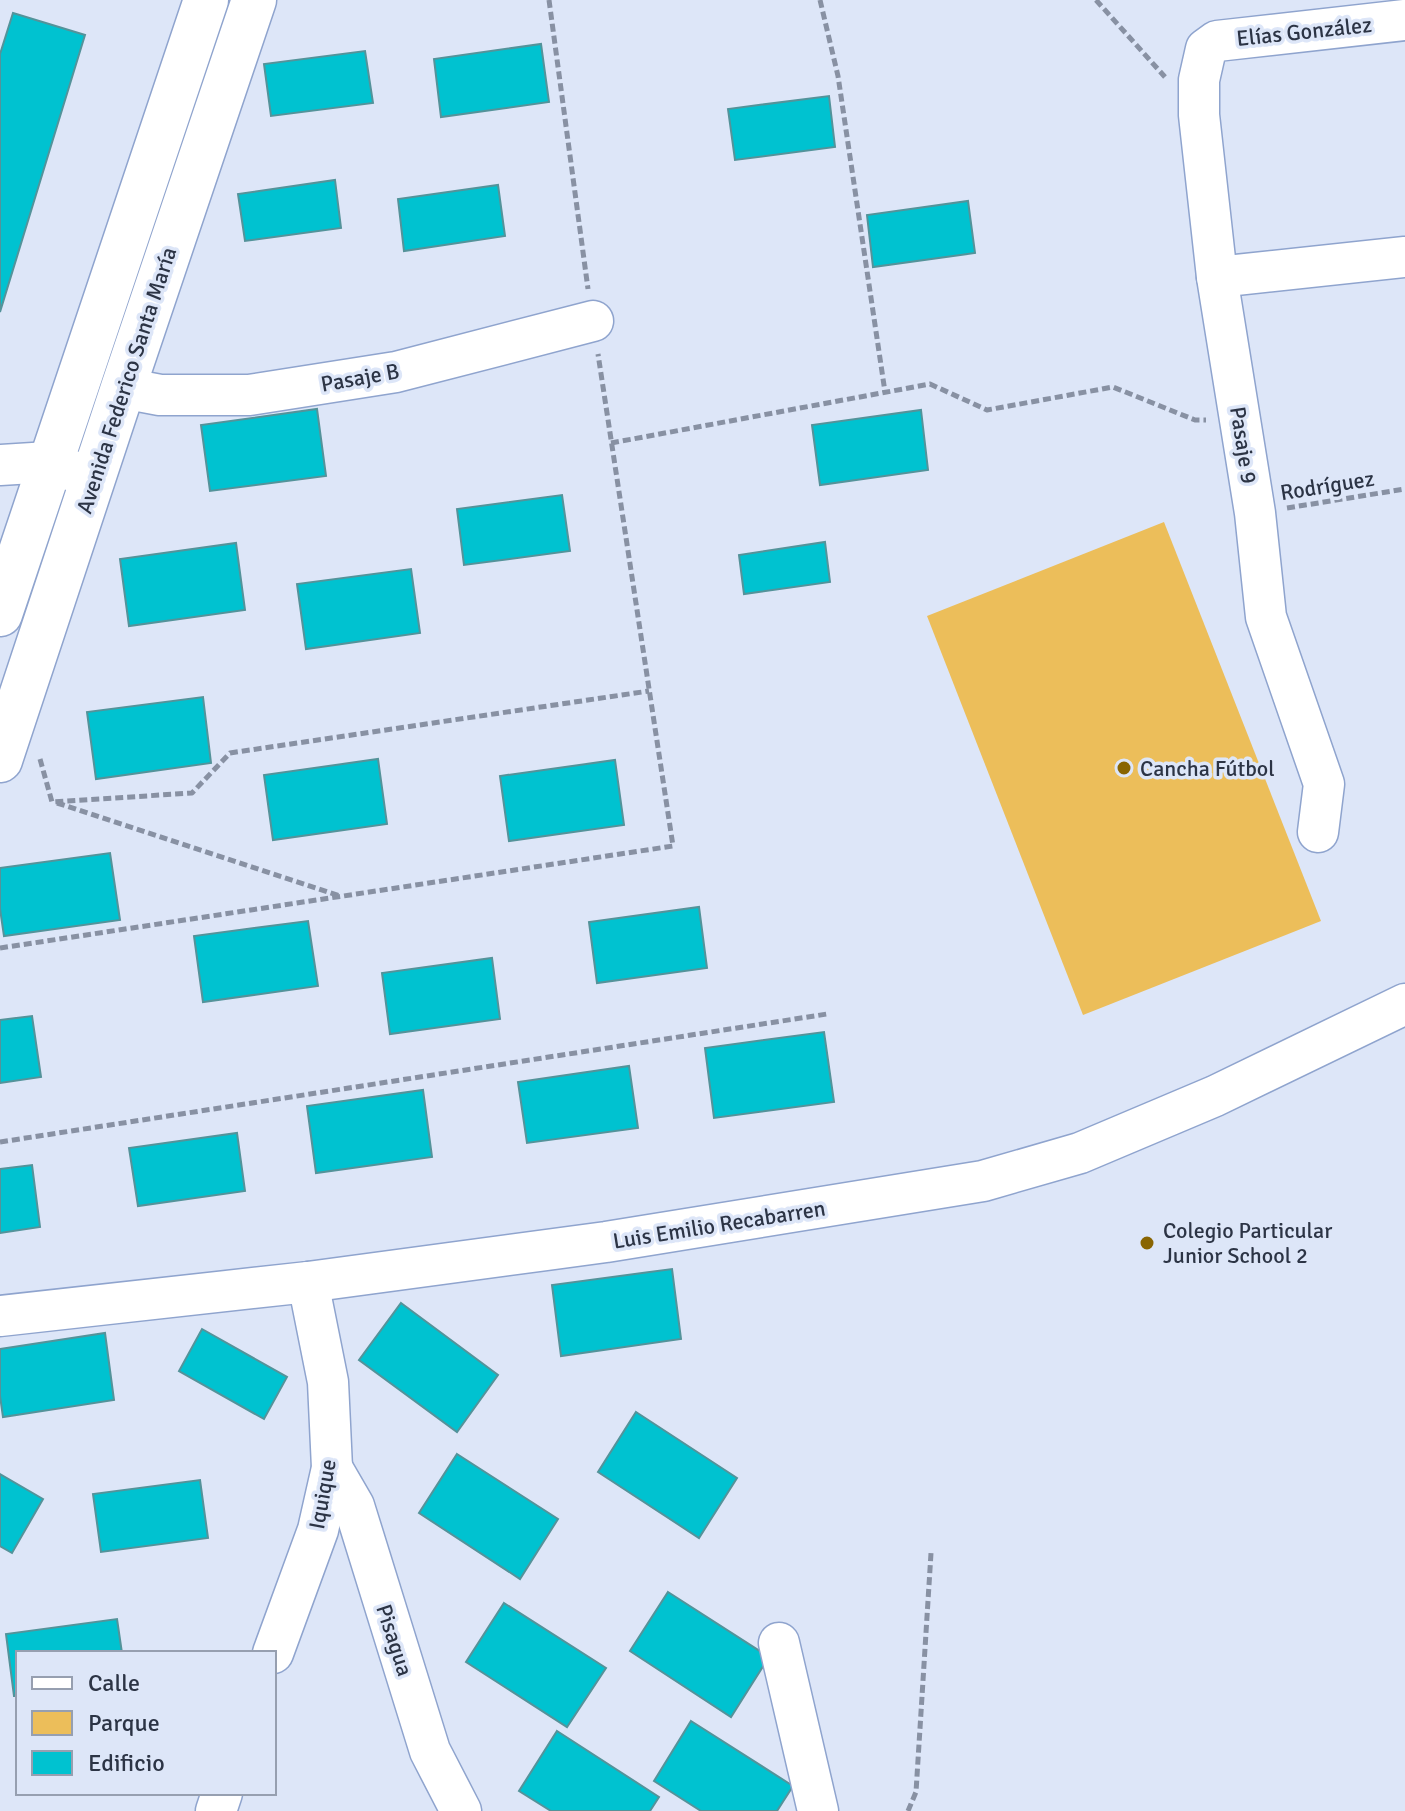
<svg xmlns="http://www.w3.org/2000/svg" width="1405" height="1811" font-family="Signika,sans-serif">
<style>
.green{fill:#ecbe5a}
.building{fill:#00c2d0;stroke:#54939a;stroke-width:2}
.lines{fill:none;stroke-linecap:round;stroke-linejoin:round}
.minor-casing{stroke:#8fa4ce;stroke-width:43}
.major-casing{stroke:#8fa4ce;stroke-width:47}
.path{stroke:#8891a3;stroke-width:5;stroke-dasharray:8 4;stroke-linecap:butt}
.minor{stroke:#fff;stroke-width:40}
.major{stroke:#fff;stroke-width:44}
.poi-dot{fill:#896502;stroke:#dde6f8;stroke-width:3}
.labels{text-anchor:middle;stroke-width:7;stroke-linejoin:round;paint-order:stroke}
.street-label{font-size:22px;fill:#2c3445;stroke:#dde6f8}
.poi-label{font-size:22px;fill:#2c3445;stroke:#dde6f8;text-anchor:start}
</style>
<rect width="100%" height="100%" fill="#dde6f8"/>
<path class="green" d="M1164 522 1321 921 1083 1015 927 616Z"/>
<g class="building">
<path d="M13 13 85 35 0 312V54Z"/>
<path d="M541 44 549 102 441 117 434 59Z"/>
<path d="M365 51 373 103 271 116 264 64Z"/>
<path d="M829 96 835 147 735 160 728 109Z"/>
<path d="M335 180 341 228 245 241 238 194Z"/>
<path d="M498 185 505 236 404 251 398 199Z"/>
<path d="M968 201 975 253 873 267 867 215Z"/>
<path d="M317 409 326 476 210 491 201 425Z"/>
<path d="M921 410 928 470 820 485 812 425Z"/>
<path d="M562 495 570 551 464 565 457 509Z"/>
<path d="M825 542 830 582 744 594 739 555Z"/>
<path d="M236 543 245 610 129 626 120 559Z"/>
<path d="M411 569 420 633 306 649 297 584Z"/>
<path d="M203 697 211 763 96 779 87 712Z"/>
<path d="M378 759 387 824 273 840 264 775Z"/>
<path d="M615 760 624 825 509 841 500 776Z"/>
<path d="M110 853 120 920 4 936 0 909V868Z"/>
<path d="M699 907 707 968 597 983 589 922Z"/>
<path d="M308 921 318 986 203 1002 194 936Z"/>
<path d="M492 958 500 1019 390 1034 382 973Z"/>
<path d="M32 1016 41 1077 0 1083V1020Z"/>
<path d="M824 1032 834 1102 714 1118 705 1048Z"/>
<path d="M629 1066 638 1128 527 1143 518 1082Z"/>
<path d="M423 1090 432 1157 316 1173 307 1106Z"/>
<path d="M237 1133 245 1191 138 1206 129 1148Z"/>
<path d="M32 1165 40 1227 0 1233V1169Z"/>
<path d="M672 1269 681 1339 561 1356 552 1285Z"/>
<path d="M401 1303 498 1375 457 1432 359 1360Z"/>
<path d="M202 1329 287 1377 264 1419 179 1371Z"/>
<path d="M105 1333 114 1400 3 1417 0 1396V1349Z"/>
<path d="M636 1412 737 1478 699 1538 598 1472Z"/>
<path d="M457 1454 558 1519 520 1579 419 1513Z"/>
<path d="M0 1474 43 1499 12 1553 0 1546Z"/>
<path d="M200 1480 208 1538 101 1552 93 1494Z"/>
<path d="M668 1592 769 1657 731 1717 630 1651Z"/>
<path d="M504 1603 606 1668 567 1727 466 1662Z"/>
<path d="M117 1619 122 1653H18V1696H14L6 1634Z"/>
<path d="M691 1721 793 1786 777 1811H701L654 1781Z"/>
<path d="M557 1731 659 1797 650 1811H551L519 1791Z"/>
</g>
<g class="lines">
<g class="minor-casing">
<g id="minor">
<path d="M1217 277 1405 257"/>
<path d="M123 388 160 395H249L396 372 593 321"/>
<path d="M0 465 49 462 78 473"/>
<path d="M1318 832 1324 784 1266 617 1255 513 1217 277 1199 115V80L1206 49 1217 41 1405 20"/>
<path d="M0 1316 308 1282 606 1242 983 1181 1080 1153 1215 1096 1405 1004"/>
<path d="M332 1468 354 1506 430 1751 461 1811"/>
<path d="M779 1643 818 1811"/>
<path d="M273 1653 318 1530 332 1468 328 1382 308 1282"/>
<path d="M216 1811 222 1793"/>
</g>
</g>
<g class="major-casing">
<g id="major">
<path d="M0 614 206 0"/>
<path d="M0 760 123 388 254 0"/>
</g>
</g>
<g class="path">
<path d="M549 0 588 289"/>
<path d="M820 0 838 76 885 392"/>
<path d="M1096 0 1165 77"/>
<path d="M611 443 930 384 987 410 1113 387 1195 420H1206"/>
<path d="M1287 508 1405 489"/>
<path d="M40 759 52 802 192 793 230 753 649 691"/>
<path d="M57 803 340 896"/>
<path d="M0 948 673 846 598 354"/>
<path d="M0 1142 827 1014"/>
<path d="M908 1811 916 1792 931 1553"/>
</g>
<use href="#minor" class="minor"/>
<use href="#major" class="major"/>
</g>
<g class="poi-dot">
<circle cx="1124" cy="768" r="8"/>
<circle cx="1147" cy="1243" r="8"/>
</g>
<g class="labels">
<g class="street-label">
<text transform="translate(1304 31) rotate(-6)" y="8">Elías González</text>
<text transform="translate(360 377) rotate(-10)" y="8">Pasaje B</text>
<text transform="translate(126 380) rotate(-72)" y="8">Avenida Federico Santa María</text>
<text transform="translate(1244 445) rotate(81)" y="8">Pasaje 9</text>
<text transform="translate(1327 485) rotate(-9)" y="8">Rodríguez</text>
<text transform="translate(719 1224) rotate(-9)" y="8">Luis Emilio Recabarren</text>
<text transform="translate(322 1494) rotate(-80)" y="8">Iquique</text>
<text transform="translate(395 1640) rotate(72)" y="8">Pisagua</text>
</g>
<g class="poi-label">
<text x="1140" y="776">Cancha Fútbol</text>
<text x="1163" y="1238">Colegio Particular<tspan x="1163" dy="25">Junior School 2</tspan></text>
</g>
</g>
<rect x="16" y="1651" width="260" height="144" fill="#dde6f8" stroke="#969fb0" stroke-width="2"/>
<rect x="32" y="1677" width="40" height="12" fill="#ffffff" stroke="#969fb0" stroke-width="2"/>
<text x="88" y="1691" font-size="24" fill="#2c3445">Calle</text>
<rect x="32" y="1711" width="40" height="24" fill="#ecbe5a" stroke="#969fb0" stroke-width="2"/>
<text x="88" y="1731" font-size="24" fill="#2c3445">Parque</text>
<rect x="32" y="1751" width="40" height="24" fill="#00c2d0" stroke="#969fb0" stroke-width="2"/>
<text x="88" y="1771" font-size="24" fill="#2c3445">Edificio</text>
</svg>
